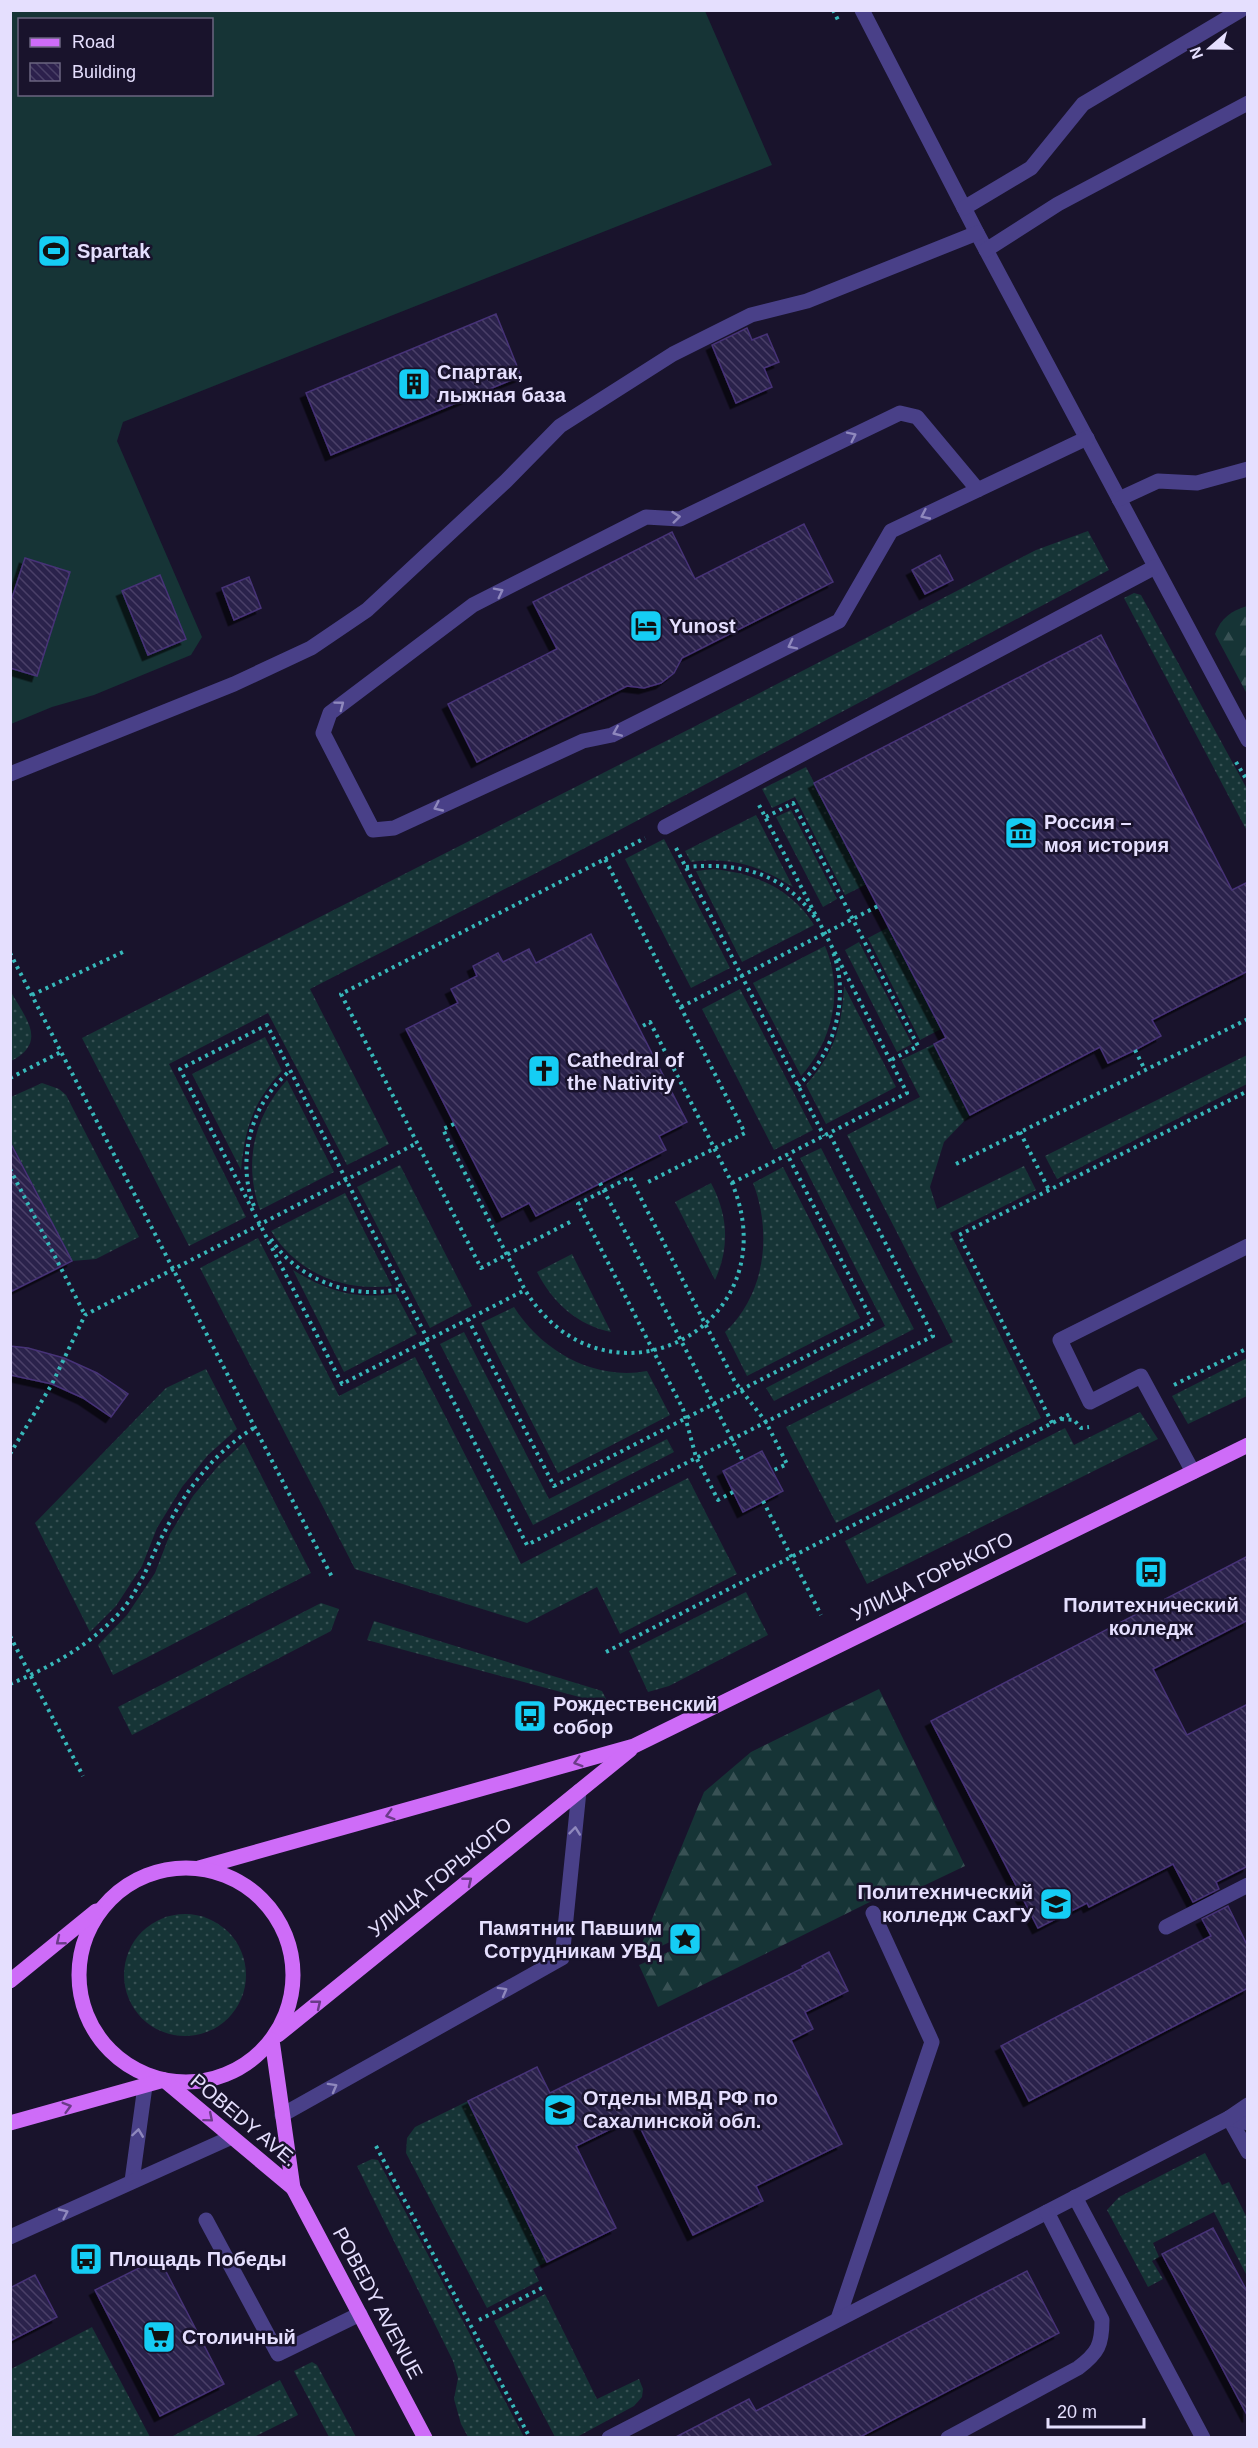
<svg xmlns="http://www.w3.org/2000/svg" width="1258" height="2448" font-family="Helvetica,sans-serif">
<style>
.grass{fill:url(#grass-dots)}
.forest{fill:url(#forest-firs)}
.pitch{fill:#163436;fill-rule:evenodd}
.building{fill:url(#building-back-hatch);stroke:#463377;stroke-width:1.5;filter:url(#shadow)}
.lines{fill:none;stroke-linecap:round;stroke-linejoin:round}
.path{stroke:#37b8ba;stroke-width:4;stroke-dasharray:3 4.5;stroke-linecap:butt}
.minor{stroke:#494088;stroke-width:15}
.major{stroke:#ce6cf8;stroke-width:15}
.oneway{stroke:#8f88bd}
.oneway2{stroke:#6a3b88}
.labels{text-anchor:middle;stroke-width:5;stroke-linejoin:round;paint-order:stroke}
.poi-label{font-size:20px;font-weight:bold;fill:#e5dffe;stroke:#19132c;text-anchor:start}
.street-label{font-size:20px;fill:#e5dffe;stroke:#19132c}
</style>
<defs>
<pattern id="grass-dots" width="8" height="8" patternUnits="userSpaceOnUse" patternTransform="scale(1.5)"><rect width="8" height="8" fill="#163436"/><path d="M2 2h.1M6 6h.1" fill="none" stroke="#385154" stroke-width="1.8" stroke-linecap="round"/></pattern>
<pattern id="forest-firs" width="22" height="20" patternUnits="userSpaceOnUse" patternTransform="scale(1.5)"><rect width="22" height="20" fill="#163436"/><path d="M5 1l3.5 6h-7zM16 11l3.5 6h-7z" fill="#385154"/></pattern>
<pattern id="building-back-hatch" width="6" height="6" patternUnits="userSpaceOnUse" patternTransform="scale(1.5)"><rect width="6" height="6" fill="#2c204c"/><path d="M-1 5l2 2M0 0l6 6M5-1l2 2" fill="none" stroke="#4a4067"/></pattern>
<filter id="shadow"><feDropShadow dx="-5.5" dy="5.5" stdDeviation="0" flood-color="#0009"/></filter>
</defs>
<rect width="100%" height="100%" fill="#19132c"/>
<g class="grass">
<path d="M1088 531 1109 570 612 834 310 989 389 1144 347 1165 268 1013 169 1064 246 1217 189 1246 82 1038 723 712 1036 550Z"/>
<path d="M1134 593 1141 595 1247 789V831L1124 598Z"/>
<path d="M806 767 867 884 845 895 795 797 772 808 762 789Z"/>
<path d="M791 810 837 899 823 907 776 817Z"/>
<path d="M756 815 793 887C758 865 732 857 691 862L685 851Z"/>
<path d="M664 839 730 968 691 988 625 859Z"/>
<path d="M713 869C754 873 791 888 814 925L742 962 696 871Z"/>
<path d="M889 927 941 1029 920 1040 868 938Z"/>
<path d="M859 942 912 1044 897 1052 845 950Z"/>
<path d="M825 946C844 991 833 1040 801 1076L753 983Z"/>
<path d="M844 986 896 1087 826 1124 806 1085C834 1053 842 1028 844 986Z"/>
<path d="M740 989 813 1130 774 1150 702 1009Z"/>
<path d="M11 992C26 1019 48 1042 11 1061Z"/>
<path d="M265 1037 282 1071C253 1102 245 1128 241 1170L192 1074Z"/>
<path d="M934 1044 970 1115 944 1142 930 1187 937 1209 1024 1166 1036 1190 950 1233 1041 1418 836 1523 786 1427 953 1342 847 1135 920 1097 901 1060Z"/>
<path d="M1247 1055V1084L1057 1179 1045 1156Z"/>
<path d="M287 1080 334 1172 260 1210C243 1163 254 1116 287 1080Z"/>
<path d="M42 1083 59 1089 66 1095 139 1237 96 1259 72 1261 11 1142V1097Z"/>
<path d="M821 1148 914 1329 774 1401 766 1388 885 1326 800 1158Z"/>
<path d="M400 1165 472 1306 430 1328 357 1187Z"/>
<path d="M783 1167 860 1318 747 1376 725 1332C766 1294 772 1232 753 1183Z"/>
<path d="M711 1183C728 1215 730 1247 715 1280L675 1202Z"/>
<path d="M345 1193 392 1286C344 1292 297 1273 271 1231Z"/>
<path d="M258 1238 339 1396 415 1357 521 1564 688 1478 737 1574 620 1634 597 1587 527 1623 355 1569 200 1268Z"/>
<path d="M572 1254 611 1332C577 1325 553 1303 537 1272Z"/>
<path d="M293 1270C329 1292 355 1299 396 1294L417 1334 344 1372Z"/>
<path d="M514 1307C541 1350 593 1381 647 1371L670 1415 558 1473 481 1323Z"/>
<path d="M464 1332 549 1499 667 1439 674 1452 533 1525 440 1344Z"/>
<path d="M1247 1358V1396L1188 1424 1172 1396Z"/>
<path d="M206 1369 237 1429 208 1455 182 1487 157 1528 142 1566 116 1606 90 1632 35 1523 166 1388Z"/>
<path d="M1140 1412 1158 1439 867 1584 845 1541 1065 1428 1074 1445Z"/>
<path d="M244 1442 311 1573 113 1675 98 1645 127 1615 155 1573 170 1534 193 1496 219 1465Z"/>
<path d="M746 1592 768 1635 669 1686 648 1692 629 1651Z"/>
<path d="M321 1603 339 1609 331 1631 132 1735 118 1707Z"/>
<path d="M374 1621 602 1691 609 1705 367 1640Z"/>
<circle cx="185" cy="1975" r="61"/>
<path d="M468 2101 547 2262 533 2269 539 2281 487 2308 406 2153 407 2138 415 2127Z"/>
<path d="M1205 2153 1222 2185 1229 2182 1247 2218V2276L1214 2212 1153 2243 1159 2257 1152 2261 1163 2279 1148 2287 1107 2210 1119 2197Z"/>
<path d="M372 2159 378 2160 524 2437H468L461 2424 454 2399 458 2378 453 2361 357 2166Z"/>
<path d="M545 2294 597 2399 639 2379 643 2389 642 2397 634 2406 577 2437H555L494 2321Z"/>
<path d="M92 2327 150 2437H11V2369Z"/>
<path d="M312 2362 317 2365 356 2437H329L294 2371Z"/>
<path d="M280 2380 298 2415 254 2437H171Z"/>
</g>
<g class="forest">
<path d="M1247 606H1248L1247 694 1215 634C1221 618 1231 611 1247 606Z"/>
<path d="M879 1689 965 1866 921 1887 902 1886 658 2007 639 1965 675 1949 678 1954 701 1943 691 1925 669 1935 672 1941 636 1958 704 1792 751 1752Z"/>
</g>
<path class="pitch" d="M11 11H705L772 165 123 422 117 441 202 637 191 655 94 695 52 707 11 724ZM20 20H212V94H20Z"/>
<g class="building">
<path d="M496 314 521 376 331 455 306 393Z"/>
<path d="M747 328 752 340 767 334 779 362 764 368 772 387 736 403 712 345Z"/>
<path d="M804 524 833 582 682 658 674 673 661 683 644 688 627 686 477 762 448 704 557 649 533 602 672 532 695 579Z"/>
<path d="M940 555 953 580 925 594 912 570Z"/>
<path d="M25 558 70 572 37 676 10 668V604Z"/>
<path d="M160 575 186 639 148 655 122 591Z"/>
<path d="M249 577 261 608 234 620 222 588Z"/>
<path d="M1101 635 1232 890 1248 882V971L1152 1020 1161 1036 1135 1050 1108 1063 1100 1047 970 1115 934 1044 946 1038 814 783Z"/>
<path d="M591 934 687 1122 659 1136 666 1150 536 1216 529 1203 502 1217 406 1029 458 1003 451 989 477 976 473 966 498 953 503 962 529 949 536 963Z"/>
<path d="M10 1142 72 1261 10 1292Z"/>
<path d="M10 1346 28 1348 64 1358 97 1373 128 1394 111 1417 83 1398 52 1384 10 1375Z"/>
<path d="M762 1451 783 1491 743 1512 723 1471Z"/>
<path d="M1248 1556V1620L1153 1669 1187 1735 1248 1704V1866L1216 1882 1219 1889 1193 1902 1173 1864 1089 1907 1087 1903 1038 1928 931 1721Z"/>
<path d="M1228 1906 1248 1947V1988L1029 2101 1001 2046 1211 1936 1202 1919Z"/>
<path d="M829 1952 848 1991 805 2012 813 2029 791 2040 842 2144 756 2186 763 2201 693 2235 635 2117 576 2146 616 2228 547 2262 468 2101 537 2067 550 2093 803 1968 802 1966Z"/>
<path d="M1213 2228 1248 2293V2417L1162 2254Z"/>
<path d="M159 2258 224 2384 160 2416 95 2290Z"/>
<path d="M1027 2271 1059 2333 858 2438H674L749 2399 756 2411Z"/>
<path d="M35 2275 57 2317 10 2341V2288Z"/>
</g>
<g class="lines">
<g class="path">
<path d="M833 10 838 20"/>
<path d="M1236 762 1248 782"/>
<path d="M766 817 793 803 918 1046 891 1060"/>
<path d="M676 848 824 1136"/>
<path d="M605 859 645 838"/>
<path d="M686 867C739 862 785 873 816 919"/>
<path d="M10 953 333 1579"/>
<path d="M32 995 123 952"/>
<path d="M681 1007 878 906"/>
<path d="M1135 1050 1145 1070"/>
<path d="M10 1078 61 1052"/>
<path d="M798 1086C804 1079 812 1072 817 1065 839 1034 847 988 833 952"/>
<path d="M454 1124 443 1129 448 1140 525 1290C606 1422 792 1327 732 1183L650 1022 639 1028"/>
<path d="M1020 1132 1049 1190"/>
<path d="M956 1164 1248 1019"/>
<path d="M10 1169 85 1315"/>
<path d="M600 1183 743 1461"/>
<path d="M732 1183 907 1093 758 803"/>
<path d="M254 1206C239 1169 247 1122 271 1091 276 1083 284 1077 290 1070"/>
<path d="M570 1222 481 1268 341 994 605 859 745 1133 648 1182"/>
<path d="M271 1239C292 1272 335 1293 374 1292 383 1292 393 1290 402 1289"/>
<path d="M468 1319 554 1486 873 1322 787 1154"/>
<path d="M428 1340 267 1025 180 1069 342 1384 525 1290"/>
<path d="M423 1342 527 1545 933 1336 829 1133"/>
<path d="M1174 1385 1248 1348"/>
<path d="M1061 1419 1074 1420 1081 1428 1089 1427"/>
<path d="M1052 1423 959 1235 1248 1091"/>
<path d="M10 1454 52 1384 85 1315 417 1143"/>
<path d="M733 1492 718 1500 696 1457 683 1409 578 1204 630 1177 735 1382 766 1422 787 1464 772 1471"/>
<path d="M763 1501 821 1615"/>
<path d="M10 1636 83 1776"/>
<path d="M606 1652 1070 1414"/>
<path d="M10 1684C51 1667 92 1644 121 1611 142 1587 150 1558 165 1531 185 1491 215 1451 254 1428"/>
<path d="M376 2146 530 2438"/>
<path d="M479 2320 542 2288"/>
</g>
<g class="minor">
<path d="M862 10 977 233 1248 740"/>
<path d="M964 208 1031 168 1083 104 1241 10"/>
<path d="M986 250 1058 204 1248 103"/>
<path d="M978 490 917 417 900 413 680 519 646 517 473 605 330 713 323 733 373 830 394 828 583 741 612 735 839 621 891 531 1087 438"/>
<path d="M1119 499 1158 481 1197 483 1248 469"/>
<path d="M10 774 234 684 311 648 367 610 506 481 560 426 673 354 751 315 807 301 977 233"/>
<path d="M665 827 1155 567"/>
<path d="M1193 1472 1141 1376 1090 1402 1060 1340 1248 1246"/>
<path d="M1166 1927 1248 1885"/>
<path d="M282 2115 562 1958 579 1791"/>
<path d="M1229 2118 1248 2152"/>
<path d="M1229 2118 1248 2123"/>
<path d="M132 2181 145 2086"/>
<path d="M1075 2197 1203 2438"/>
<path d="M206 2220 278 2354 360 2314"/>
<path d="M10 2237 232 2137"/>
<path d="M838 2319 932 2042 873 1913"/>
<path d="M609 2438 1229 2118 1248 2105"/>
<path d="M948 2438 1078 2368C1098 2353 1102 2345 1102 2320L1047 2212"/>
</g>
<g class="major">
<path d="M199 1868 634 1746 1248 1445"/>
<circle cx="186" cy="1975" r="107"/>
<path d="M10 1981 96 1911"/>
<path d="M278 2035 630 1750"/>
<path d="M272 2040 293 2188 425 2438"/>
<path d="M164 2080 293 2188"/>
<path d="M10 2123 164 2080"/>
</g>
</g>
<defs><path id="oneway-chevron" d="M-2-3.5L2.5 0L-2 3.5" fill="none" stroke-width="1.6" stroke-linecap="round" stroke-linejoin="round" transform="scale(1.5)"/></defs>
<g class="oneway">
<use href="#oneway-chevron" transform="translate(852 436) rotate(-26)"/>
<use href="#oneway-chevron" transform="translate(925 515) rotate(155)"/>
<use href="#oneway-chevron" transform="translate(676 517) rotate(-6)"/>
<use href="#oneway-chevron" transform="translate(499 592) rotate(-27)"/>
<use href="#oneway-chevron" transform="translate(792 645) rotate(153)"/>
<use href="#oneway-chevron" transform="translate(340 705) rotate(-37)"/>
<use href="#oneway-chevron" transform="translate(617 732) rotate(157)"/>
<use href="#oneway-chevron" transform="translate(438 807) rotate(155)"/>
<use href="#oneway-chevron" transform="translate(575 1831) rotate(-84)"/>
<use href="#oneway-chevron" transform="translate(503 1991) rotate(-29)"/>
<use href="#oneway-chevron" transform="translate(333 2087) rotate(-29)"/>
<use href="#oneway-chevron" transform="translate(138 2133) rotate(-82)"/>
<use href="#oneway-chevron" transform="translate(64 2213) rotate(-25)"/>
</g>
<g class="oneway2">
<use href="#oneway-chevron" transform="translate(578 1762) rotate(164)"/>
<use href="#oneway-chevron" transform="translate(390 1815) rotate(164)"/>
<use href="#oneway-chevron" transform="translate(468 1881) rotate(-39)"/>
<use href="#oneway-chevron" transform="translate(60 1941) rotate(141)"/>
<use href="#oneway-chevron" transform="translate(317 2004) rotate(-39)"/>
<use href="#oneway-chevron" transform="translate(67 2107) rotate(-16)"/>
<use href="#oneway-chevron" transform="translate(209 2118) rotate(40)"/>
</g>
<defs>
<g id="stadium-square" transform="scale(1.725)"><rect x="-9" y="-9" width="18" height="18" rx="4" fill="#15cdf4" stroke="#19132c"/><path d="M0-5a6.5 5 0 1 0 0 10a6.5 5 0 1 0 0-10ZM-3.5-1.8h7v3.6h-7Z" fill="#111"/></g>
<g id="building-square" transform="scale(1.725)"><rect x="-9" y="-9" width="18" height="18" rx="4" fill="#15cdf4" stroke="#19132c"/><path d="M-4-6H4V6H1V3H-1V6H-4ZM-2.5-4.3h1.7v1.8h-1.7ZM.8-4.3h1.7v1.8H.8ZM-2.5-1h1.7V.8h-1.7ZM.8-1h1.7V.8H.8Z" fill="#111"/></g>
<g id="hotel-square" transform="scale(1.725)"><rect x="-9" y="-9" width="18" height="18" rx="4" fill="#15cdf4" stroke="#19132c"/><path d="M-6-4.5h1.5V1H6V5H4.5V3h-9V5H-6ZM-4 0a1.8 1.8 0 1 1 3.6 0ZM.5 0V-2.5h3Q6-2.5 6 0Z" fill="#111"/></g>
<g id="museum-square" transform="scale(1.725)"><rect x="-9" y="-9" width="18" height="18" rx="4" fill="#15cdf4" stroke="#19132c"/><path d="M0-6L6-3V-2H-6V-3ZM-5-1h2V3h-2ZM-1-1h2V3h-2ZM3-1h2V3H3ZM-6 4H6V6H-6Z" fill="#111"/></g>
<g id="church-square" transform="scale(1.725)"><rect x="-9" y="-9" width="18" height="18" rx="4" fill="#15cdf4" stroke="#19132c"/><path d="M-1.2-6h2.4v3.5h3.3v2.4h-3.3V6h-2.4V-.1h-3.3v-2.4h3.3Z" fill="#111"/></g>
<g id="bus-square" transform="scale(1.725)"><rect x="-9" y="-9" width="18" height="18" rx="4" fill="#15cdf4" stroke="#19132c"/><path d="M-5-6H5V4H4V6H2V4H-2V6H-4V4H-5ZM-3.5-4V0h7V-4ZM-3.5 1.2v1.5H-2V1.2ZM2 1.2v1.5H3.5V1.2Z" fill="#111"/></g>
<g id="university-square" transform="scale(1.725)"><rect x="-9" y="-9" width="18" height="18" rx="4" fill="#15cdf4" stroke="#19132c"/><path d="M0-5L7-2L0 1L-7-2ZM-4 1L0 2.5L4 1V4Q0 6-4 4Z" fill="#111"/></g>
<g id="sight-square" transform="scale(1.725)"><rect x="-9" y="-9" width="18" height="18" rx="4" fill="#15cdf4" stroke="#19132c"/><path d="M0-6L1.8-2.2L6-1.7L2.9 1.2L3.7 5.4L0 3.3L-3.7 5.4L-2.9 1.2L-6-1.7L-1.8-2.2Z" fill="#111"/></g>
<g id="supermarket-square" transform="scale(1.725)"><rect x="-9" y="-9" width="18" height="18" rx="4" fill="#15cdf4" stroke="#19132c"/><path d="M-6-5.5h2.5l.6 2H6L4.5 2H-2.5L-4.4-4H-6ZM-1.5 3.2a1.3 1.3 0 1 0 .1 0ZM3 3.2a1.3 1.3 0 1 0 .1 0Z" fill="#111"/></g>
</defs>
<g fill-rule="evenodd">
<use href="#stadium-square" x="54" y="251"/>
<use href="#building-square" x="414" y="384"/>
<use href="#hotel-square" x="646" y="626"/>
<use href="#museum-square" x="1021" y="833"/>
<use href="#church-square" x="544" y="1071"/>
<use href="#bus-square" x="1151" y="1572"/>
<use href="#bus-square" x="530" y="1716"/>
<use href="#university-square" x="1056" y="1904"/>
<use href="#sight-square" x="685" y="1939"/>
<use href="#university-square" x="560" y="2110"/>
<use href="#bus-square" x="86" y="2259"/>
<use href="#supermarket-square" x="159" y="2337"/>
</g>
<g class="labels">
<g class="poi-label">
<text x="77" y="258">Spartak</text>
<text x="437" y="379">Спартак,<tspan x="437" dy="23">лыжная база</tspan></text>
<text x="669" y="633">Yunost</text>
<text x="1044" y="829">Россия –<tspan x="1044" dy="23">моя история</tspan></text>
<text x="567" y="1067">Cathedral of<tspan x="567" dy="23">the Nativity</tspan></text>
<text x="1151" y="1612" text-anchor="middle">Политехнический<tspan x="1151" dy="23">колледж</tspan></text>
<text x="553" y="1711">Рождественский<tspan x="553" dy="23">собор</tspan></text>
<text x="1033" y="1899" text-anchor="end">Политехнический<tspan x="1033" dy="23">колледж СахГУ</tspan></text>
<text x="662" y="1935" text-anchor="end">Памятник Павшим<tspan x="662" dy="23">Сотрудникам УВД</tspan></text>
<text x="583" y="2105">Отделы МВД РФ по<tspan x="583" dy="23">Сахалинской обл.</tspan></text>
<text x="109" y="2266">Площадь Победы</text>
<text x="182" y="2344">Столичный</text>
</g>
<g class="street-label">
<text transform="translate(932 1576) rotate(-26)" y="7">УЛИЦА ГОРЬКОГО</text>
<text transform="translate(440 1877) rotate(-39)" y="7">УЛИЦА ГОРЬКОГО</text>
<text transform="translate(244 2120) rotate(40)" y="7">POBEDY AVE.</text>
<text transform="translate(378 2303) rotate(62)" y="7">POBEDY AVENUE</text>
</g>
</g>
<rect width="1258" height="2448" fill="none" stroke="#e5dffe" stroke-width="24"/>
<rect x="18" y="18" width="195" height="78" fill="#19132c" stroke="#6b6580" stroke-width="1.5"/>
<rect x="30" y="38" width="30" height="9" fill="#ce6cf8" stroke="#6b6580" stroke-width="1.5"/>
<text x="72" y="48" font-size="18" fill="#e5dffe">Road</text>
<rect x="30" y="63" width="30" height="18" fill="url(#building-back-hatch)" stroke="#6b6580" stroke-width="1.5"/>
<text x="72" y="78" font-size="18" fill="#e5dffe">Building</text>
<g transform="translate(1210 48) rotate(250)" stroke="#19132c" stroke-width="4.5" paint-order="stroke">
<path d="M0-4.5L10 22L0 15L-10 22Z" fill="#e5dffe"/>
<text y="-9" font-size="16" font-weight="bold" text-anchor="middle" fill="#e5dffe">N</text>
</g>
<path d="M1048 2418v9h96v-9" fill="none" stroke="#e5dffe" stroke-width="3"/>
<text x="1057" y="2418" font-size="18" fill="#e5dffe" stroke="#19132c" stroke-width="4.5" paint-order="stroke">20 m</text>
</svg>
